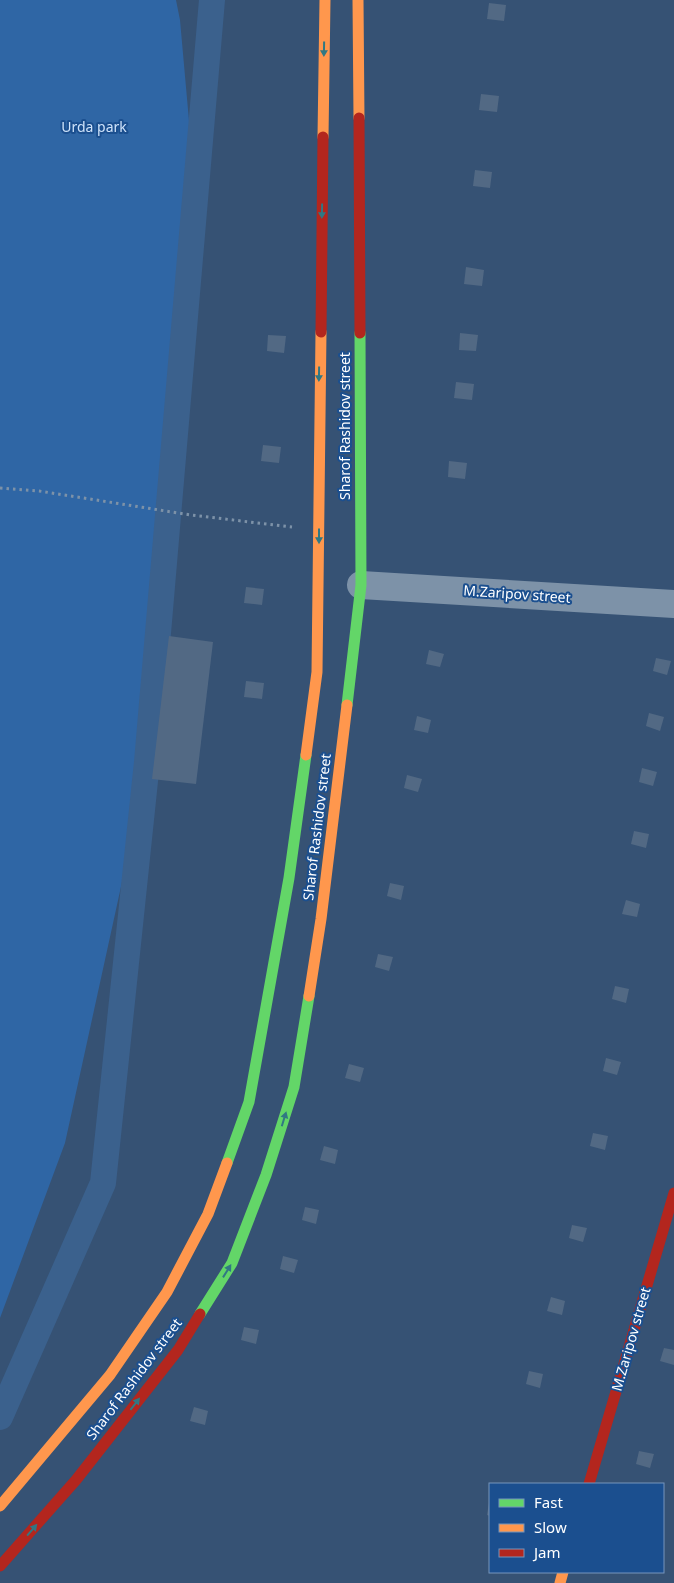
<svg xmlns="http://www.w3.org/2000/svg" width="674" height="1583" font-family="'Noto Sans',sans-serif">
<style>
.green{fill:#2f66a5}
.lines{fill:none;stroke-linecap:round;stroke-linejoin:round}
.canal{stroke:#3b618d;stroke-width:26}
.building{fill:#526984}
.path{stroke:#7d92a8;stroke-width:3;stroke-dasharray:2.5 4;stroke-linecap:butt}
.street{stroke:#7d92a8;stroke-width:28}
.fast{stroke:#63d668;stroke-width:11}
.slow{stroke:#ff974d;stroke-width:11}
.jam{stroke:#b3261e;stroke-width:11}
.oneway{fill:#317883}
.labels{text-anchor:middle;stroke-width:4;stroke-linejoin:round;paint-order:stroke}
.park-label{font-size:14px;fill:#cfe3fa;stroke:#1b4f8f}
.street-label{font-size:14px;fill:#fff;stroke:#1b4f8f}
</style>
<rect width="100%" height="100%" fill="#365274"/>
<path class="green" d="M0 0H176L180 20 190 132 164 449 154 624 136 818 65 1143 0 1318Z"/>
<g class="lines">
<path class="canal" d="M0 1417 103 1183 147 762 212 0"/>
</g>
<g class="building">
<path d="M489 3 506 5 504 21 487 19Z"/>
<path d="M481 94 499 96 497 112 479 110Z"/>
<path d="M475 170 492 172 490 188 473 186Z"/>
<path d="M466 267 484 270 482 286 464 284Z"/>
<path d="M460 333 478 335 476 351 459 350Z"/>
<path d="M268 335 286 336 284 353 267 351Z"/>
<path d="M456 382 474 384 472 400 454 398Z"/>
<path d="M263 445 281 447 279 463 261 461Z"/>
<path d="M449 461 467 463 465 479 448 477Z"/>
<path d="M246 587 264 589 262 605 244 603Z"/>
<path d="M169 636 213 642 196 784 152 779Z"/>
<path d="M429 650 444 654 440 667 426 664Z"/>
<path d="M656 658 671 661 667 675 653 671Z"/>
<path d="M246 681 264 683 262 699 244 697Z"/>
<path d="M649 713 664 717 660 731 646 726Z"/>
<path d="M417 716 431 720 428 733 414 730Z"/>
<path d="M642 768 657 772 653 786 639 782Z"/>
<path d="M407 775 422 779 418 792 404 788Z"/>
<path d="M634 831 649 834 646 848 631 844Z"/>
<path d="M390 883 404 886 401 900 387 896Z"/>
<path d="M626 900 640 904 637 917 622 914Z"/>
<path d="M378 954 393 957 389 971 375 967Z"/>
<path d="M615 986 629 989 626 1003 612 999Z"/>
<path d="M606 1058 621 1062 617 1075 603 1071Z"/>
<path d="M349 1064 364 1068 360 1082 345 1078Z"/>
<path d="M593 1133 608 1136 605 1150 590 1146Z"/>
<path d="M324 1146 338 1150 335 1164 320 1160Z"/>
<path d="M305 1207 319 1210 316 1224 302 1220Z"/>
<path d="M572 1225 587 1228 583 1242 569 1238Z"/>
<path d="M283 1256 298 1260 294 1273 280 1269Z"/>
<path d="M551 1297 565 1301 562 1315 547 1311Z"/>
<path d="M244 1327 259 1330 256 1344 241 1340Z"/>
<path d="M664 1348 674 1350V1365L660 1361Z"/>
<path d="M529 1371 543 1374 540 1388 526 1384Z"/>
<path d="M194 1407 208 1411 205 1425 190 1421Z"/>
<path d="M639 1451 654 1454 650 1468 636 1464Z"/>
<path d="M489 1503H490V1516L487 1515Z"/>
</g>
<g class="lines">
<path class="path" d="M0 488 39 491 191 515 292 527"/>
<path class="street" d="M361 585 674 604"/>
<g class="fast">
<path d="M347 705 361 585 360 333"/>
<path d="M227 1163 249 1102 289 878 306 755"/>
<path d="M200 1314 232 1263 266 1175 294 1087 309 996"/>
</g>
<g class="slow">
<path d="M358 0 359 118"/>
<path d="M323 137 325 0"/>
<path d="M306 755 317 672 321 332"/>
<path d="M309 996 321 919 347 705"/>
<path d="M0 1506 110 1375 167 1292 208 1214 227 1163"/>
<path d="M560 1583 563 1572"/>
</g>
<g class="jam">
<path d="M359 118 360 333"/>
<path d="M321 332 323 137"/>
<path d="M589 1484 674 1193"/>
<path d="M0 1566 76 1480 178 1350 200 1314"/>
</g>
</g>
<defs><path id="oneway-solid" d="M-6-.8H1V-3.2L6.5 0L1 3.2V.8H-6Z" transform="scale(1.25)"/></defs>
<g class="oneway">
<use href="#oneway-solid" transform="translate(324 49) rotate(91)"/>
<use href="#oneway-solid" transform="translate(322 211) rotate(91)"/>
<use href="#oneway-solid" transform="translate(319 374) rotate(91)"/>
<use href="#oneway-solid" transform="translate(319 536) rotate(90)"/>
<use href="#oneway-solid" transform="translate(284 1119) rotate(-73)"/>
<use href="#oneway-solid" transform="translate(227 1271) rotate(-58)"/>
<use href="#oneway-solid" transform="translate(135 1404) rotate(-52)"/>
<use href="#oneway-solid" transform="translate(32 1530) rotate(-49)"/>
</g>
<g class="labels">
<g class="park-label">
<text x="94" y="132">Urda park</text>
</g>
<g class="street-label">
<text transform="translate(345 426) rotate(-90)" y="5">Sharof Rashidov street</text>
<text transform="translate(517 594) rotate(4)" y="5">M.Zaripov street</text>
<text transform="translate(317 827) rotate(-83)" y="5">Sharof Rashidov street</text>
<text transform="translate(631 1339) rotate(-74)" y="5">M.Zaripov street</text>
<text transform="translate(134 1379) rotate(-53)" y="5">Sharof Rashidov street</text>
</g>
</g>
<rect x="489" y="1483" width="175" height="90" fill="#1b4f8f" stroke="#7695bc"/>
<rect x="499" y="1499" width="25" height="8" fill="#63d668" stroke="#7695bc"/>
<text x="534" y="1508" font-size="15" fill="#ffffff">Fast</text>
<rect x="499" y="1524" width="25" height="8" fill="#ff974d" stroke="#7695bc"/>
<text x="534" y="1533" font-size="15" fill="#ffffff">Slow</text>
<rect x="499" y="1549" width="25" height="8" fill="#b3261e" stroke="#7695bc"/>
<text x="534" y="1558" font-size="15" fill="#ffffff">Jam</text>
</svg>
